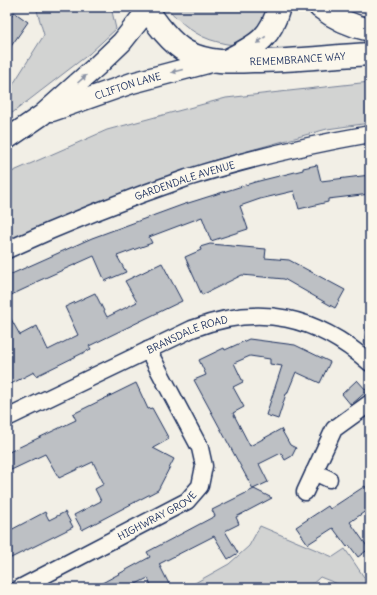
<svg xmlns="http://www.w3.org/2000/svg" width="377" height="595" font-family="Delius,sans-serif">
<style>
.green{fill:#d2d3d2;stroke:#768198}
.building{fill:#bdc0c4;stroke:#1b2f5e}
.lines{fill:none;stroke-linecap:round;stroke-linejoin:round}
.minor-casing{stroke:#1b2f5e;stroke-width:19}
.tertiary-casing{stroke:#1b2f5e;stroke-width:23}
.trunk-casing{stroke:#1b2f5e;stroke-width:25}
.minor{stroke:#fbf7ec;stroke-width:16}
.tertiary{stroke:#fbf7ec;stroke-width:20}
.trunk{stroke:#fbf7ec;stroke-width:22}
.oneway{fill:#8b93a5}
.labels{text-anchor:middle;stroke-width:3.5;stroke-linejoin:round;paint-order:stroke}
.street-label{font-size:10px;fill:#1b2f5e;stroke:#fbf7ec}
</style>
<rect width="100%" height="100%" fill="#f2efe6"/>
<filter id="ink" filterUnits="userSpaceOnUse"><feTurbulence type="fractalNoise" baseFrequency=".025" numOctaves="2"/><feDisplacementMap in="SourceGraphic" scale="8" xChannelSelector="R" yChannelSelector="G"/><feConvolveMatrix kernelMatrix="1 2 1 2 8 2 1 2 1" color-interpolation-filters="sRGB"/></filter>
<g filter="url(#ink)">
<g class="green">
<path d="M36 7H111L116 29 89 54 7 117V94L44 35Z"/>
<path d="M166 7H267C267 18 261 29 252 35 249 38 246 41 242 43 234 46 226 44 218 42 196 37 181 23 166 7Z"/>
<path d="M370 82V123L327 129 215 160 141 188 7 246V174L107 130 226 98Z"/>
<path d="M370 320V348L364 343 367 322Z"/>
<path d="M260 526 333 557 345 549 370 586V588H348L320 577 308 588H186L229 564 249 546Z"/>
</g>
<g class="building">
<path d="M14 12 28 22 7 52V21Z"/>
<path d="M317 165 321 181 370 175V194L328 199V202L299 209 294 191 260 199 240 206 248 229 211 241 202 217 149 237 152 243 117 256 126 272 105 281 94 256 36 282 37 283 7 297V276L92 238 182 205 255 182 303 170V168Z"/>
<path d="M210 244 266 249 265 258 289 260 345 290 335 308 284 279 242 275 202 295 185 257 201 250 200 247Z"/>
<path d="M162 263 182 301 89 346 91 349 36 376 34 372 7 386V312L20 335 37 326 48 350 78 335 65 307 95 293 107 317 137 302 125 281Z"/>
<path d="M249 339 295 345 330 362 320 383 296 372 287 394H286L278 419 266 415 282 366 270 364V359L250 356 234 363 243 382 233 387 244 407 233 413 250 446 281 429 290 445 296 448 292 456 285 460 281 453 259 464 268 482 253 489 194 380 206 375 199 360 224 348 225 350Z"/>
<path d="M357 380 367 391 351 405 342 394Z"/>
<path d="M136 383 148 409 152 408 169 439 153 448 174 459 158 490 82 530 74 515 101 501 95 489 104 484 93 462 59 478 45 454 7 472V453L76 420 73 414Z"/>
<path d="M365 486 370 494V508L350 522 369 549 358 557 349 545 347 547 333 528 308 544 296 527 328 506 330 509Z"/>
<path d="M254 489 272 498 236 517 239 524 225 531 238 553 228 559 214 536 159 564 171 588H152L148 578 128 588H93L150 557 147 552 215 516 212 510Z"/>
<path d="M45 512 49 520 65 512 73 527 7 560V532Z"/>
</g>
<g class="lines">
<g class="minor-casing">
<g id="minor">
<path id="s1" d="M7 250C66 223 126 199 187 178 247 159 308 145 370 134"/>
<path id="s2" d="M7 418 192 329C261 303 316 316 370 363"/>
<path d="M314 472 329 479"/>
<path d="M305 492 334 429 370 403"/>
<path id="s3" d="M20 588 187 501 200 486 204 466 200 448 148 350"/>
</g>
</g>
<g class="tertiary-casing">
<g id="tertiary">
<path id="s4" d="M52 111 132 83 215 61"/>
<path d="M7 139 42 115 97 66 122 42 148 9"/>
</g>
</g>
<g class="trunk-casing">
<g id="trunk">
<path id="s5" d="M147 7C154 22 173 45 187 52 208 63 231 62 253 61 292 61 331 56 370 54"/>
<path d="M320 7C334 18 352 26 370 30"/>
<path d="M228 60C256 45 270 40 279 7"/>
</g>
</g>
<use href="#minor" class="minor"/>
<use href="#tertiary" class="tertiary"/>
<use href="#trunk" class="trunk"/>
</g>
<defs><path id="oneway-solid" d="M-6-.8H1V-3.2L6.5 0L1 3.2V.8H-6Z"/></defs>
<g class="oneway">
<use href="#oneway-solid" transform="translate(261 40) rotate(142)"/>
<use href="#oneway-solid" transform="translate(177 71) rotate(166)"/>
<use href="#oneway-solid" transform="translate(82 79) rotate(-42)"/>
</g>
</g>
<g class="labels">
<g class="street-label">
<text dy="4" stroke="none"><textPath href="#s5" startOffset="173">REMEMBRANCE WAY</textPath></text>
<text dy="4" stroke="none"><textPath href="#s4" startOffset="80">CLIFTON LANE</textPath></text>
<text dy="4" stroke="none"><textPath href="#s1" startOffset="191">GARDENDALE AVENUE</textPath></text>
<text dy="4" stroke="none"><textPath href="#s2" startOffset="199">BRANSDALE ROAD</textPath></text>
<text dy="4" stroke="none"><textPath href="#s3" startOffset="155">HIGHWRAY GROVE</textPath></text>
</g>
</g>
<rect width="377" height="595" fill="none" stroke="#fbf7ec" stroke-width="24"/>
<rect x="12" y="12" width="353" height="571" fill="none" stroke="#1b2f5e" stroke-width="1.5" filter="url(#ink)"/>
</svg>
